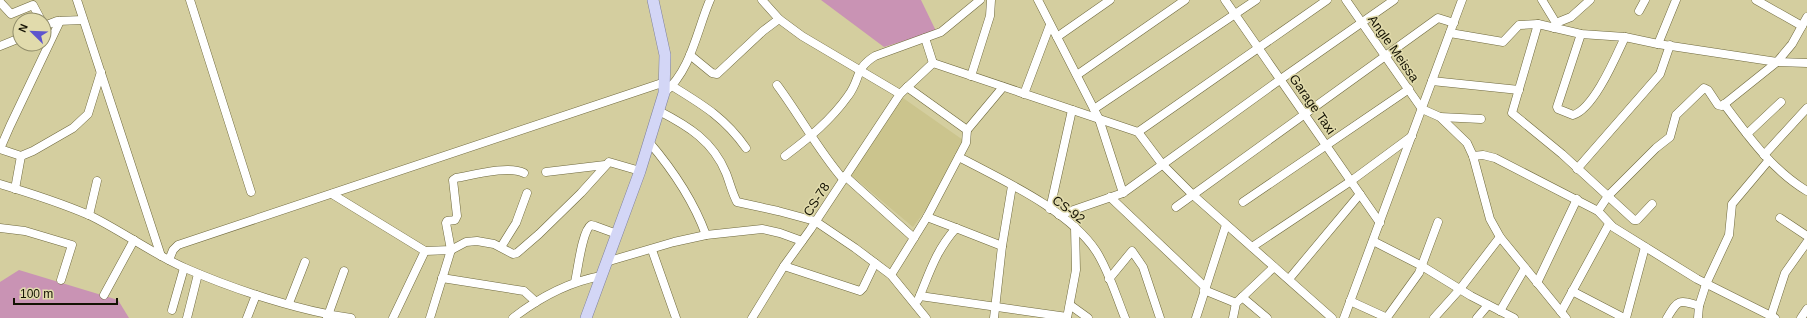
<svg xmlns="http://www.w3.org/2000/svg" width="1807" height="318" font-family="Arial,sans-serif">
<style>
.built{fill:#cbc48d}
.green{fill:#c993b4}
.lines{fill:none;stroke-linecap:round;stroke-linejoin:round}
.minor-casing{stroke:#6f693e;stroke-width:9}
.major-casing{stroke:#7d7f9d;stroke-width:12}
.minor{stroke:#fff;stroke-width:8}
.major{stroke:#d3d6f6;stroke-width:11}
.labels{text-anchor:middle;stroke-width:3;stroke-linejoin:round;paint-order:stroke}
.street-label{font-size:13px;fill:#141203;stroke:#e1dbac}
</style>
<rect width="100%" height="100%" fill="#d4ce9f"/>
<path class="built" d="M903 98 963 140 927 208 913 227 851 175Z"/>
<g class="green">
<path d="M821 0H921L936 31 884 47Z"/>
<path d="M19 270 118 300 129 318H0V282Z"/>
</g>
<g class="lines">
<g class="minor-casing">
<g id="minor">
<path d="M77 0 161 256"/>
<path d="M190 0 251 192"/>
<path d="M762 0 779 19 802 36 900 94"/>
<path d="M1038 0 1099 119 1123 193"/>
<path d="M1225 0 1380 223"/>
<path d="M1346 0 1422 109 1440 117 1467 143 1473 156 1490 219 1500 237 1566 318"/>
<path d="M1542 0 1556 23"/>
<path d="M1756 0 1802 26"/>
<path d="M0 2 11 14 33 5 41 20"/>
<path d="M1639 11 1645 0"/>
<path d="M60 21 10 126 0 149 21 156 33 151 73 128 88 114 101 72"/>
<path d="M1538 24 1512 113 1562 154 1634 220H1637L1652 204"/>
<path d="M44 26 57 21 83 20"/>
<path d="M1554 28 1556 23 1571 17 1590 0"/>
<path d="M1450 33 1503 42 1519 25 1538 24 1581 34 1625 37 1658 44 1777 62 1807 63"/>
<path d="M1581 34 1557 107 1558 109 1573 115C1594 109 1616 56 1625 37"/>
<path d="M1057 37 1110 0"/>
<path d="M925 38 933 63"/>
<path d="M1658 44 1676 0"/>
<path d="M0 46 20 38"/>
<path d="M690 55 712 73 717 74 763 31 779 19"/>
<path d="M933 63 1138 132 1162 164 1193 195 1332 318"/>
<path d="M1077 75 1185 0"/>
<path d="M971 76 990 16 991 0"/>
<path d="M1432 81 1519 90"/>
<path d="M777 85C800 116 818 150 843 179"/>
<path d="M672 86C703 105 725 118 746 148"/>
<path d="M664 93C691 71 697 30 710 0"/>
<path d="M1024 94 1050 25"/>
<path d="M1724 104C1748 136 1772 170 1807 191"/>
<path d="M1094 109 1256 0"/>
<path d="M659 111C688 126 713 141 726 173 730 183 732 193 737 202L778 211 815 221 855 248 891 275 926 318"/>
<path d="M1440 117 1481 119"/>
<path d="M967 130 1003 87"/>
<path d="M1138 132 1327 0"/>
<path d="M1747 134 1781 102"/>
<path d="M649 142C672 169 694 202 706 235"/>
<path d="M1764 155 1807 108"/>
<path d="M785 156C809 138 831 120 848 96 861 79 854 69 875 56L941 32 980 0"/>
<path d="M1473 156 1483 155 1495 158 1598 211 1613 227 1697 279 1775 318"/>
<path d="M959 157C1002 180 1069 210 1096 251 1109 271 1116 296 1125 318"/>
<path d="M1577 169 1660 74 1670 45"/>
<path d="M546 172 605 165"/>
<path d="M845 176 914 238"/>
<path d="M0 184C30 193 61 203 89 215 122 231 151 253 185 268 233 289 299 311 351 318"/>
<path d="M15 189 21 156"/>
<path d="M332 194 425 251 451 250 466 242 477 241 494 244 513 254 517 253 539 234 581 193 609 162 640 171"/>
<path d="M1110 197 1205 287"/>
<path d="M1243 202 1409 89"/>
<path d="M1176 207 1438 18 1454 23"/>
<path d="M1050 209 1072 110"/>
<path d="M1598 211 1608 196 1656 148 1670 137 1676 115 1704 88 1708 90 1718 105 1722 106 1777 62 1792 44 1807 17"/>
<path d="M89 215 97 181"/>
<path d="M1059 215 1123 193 1281 79 1394 0"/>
<path d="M927 217 956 228"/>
<path d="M1780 218 1807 236"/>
<path d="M0 228 25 231 72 245 61 280"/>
<path d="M1373 241 1422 266 1471 296 1514 318"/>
<path d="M501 247 516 223 527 193"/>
<path d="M1252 247 1351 181 1412 136"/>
<path d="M652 250 676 318"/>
<path d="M169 260 173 250 178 245 665 82"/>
<path d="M606 262 674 242 706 235 762 229 780 233 802 241"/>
<path d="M784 266 860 291 863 288 875 263"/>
<path d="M891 275 927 217 966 143 967 130 907 87"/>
<path d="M442 278 524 291 536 302"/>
<path d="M1109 279 1132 251 1143 267 1160 318"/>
<path d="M1289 279 1360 194"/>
<path d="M575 282C578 269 582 231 591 225L595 226 617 234"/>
<path d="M1537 283 1577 199"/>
<path d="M1204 290 1236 303"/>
<path d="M1572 291 1624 318"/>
<path d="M104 295 134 240"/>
<path d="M920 296 1067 317"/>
<path d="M1242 297 1267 318"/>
<path d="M918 300C930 272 935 252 956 228L1002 246"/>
<path d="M1350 301 1385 317 1388 316 1419 273 1438 222"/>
<path d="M289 303 305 262"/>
<path d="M1070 305 1088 318"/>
<path d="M172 310 184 268"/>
<path d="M1500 311 1525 268"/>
<path d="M1561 312 1609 224"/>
<path d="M1771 316 1785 273 1807 242"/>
<path d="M187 318 198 274"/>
<path d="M247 318 256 295"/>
<path d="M327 318 344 271"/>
<path d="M393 318 425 251"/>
<path d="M430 318 451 250 446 223 447 221 455 220 457 216 453 180 456 178C473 175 509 165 524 173"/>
<path d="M513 318C540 297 568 282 601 276"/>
<path d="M752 318 784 266 810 230 900 94 933 63"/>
<path d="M994 318 1002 246 1012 186"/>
<path d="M1067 318 1076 270 1075 227"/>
<path d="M1196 318 1226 225"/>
<path d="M1233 318 1236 303 1274 267"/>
<path d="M1344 318 1462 0"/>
<path d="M1434 318 1460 289 1500 237"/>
<path d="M1477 318 1488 305"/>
<path d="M1626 318 1645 247"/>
<path d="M1667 318C1678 300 1678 299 1699 306"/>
<path d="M1698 318 1699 306 1706 284 1729 235 1732 204 1769 160"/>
<path d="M1801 318 1807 309"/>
</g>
</g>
<g class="major-casing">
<path id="major" d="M586 318 640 171 664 93 665 55 653 0"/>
</g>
<use href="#minor" class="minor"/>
<use href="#major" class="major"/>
</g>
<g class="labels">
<g class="street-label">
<text transform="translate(1394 48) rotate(55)" y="5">Angle Meissa</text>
<text transform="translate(1313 104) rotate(55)" y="5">Garage Taxi</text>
<text transform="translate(816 199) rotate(-57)" y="5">CS-78</text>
<text transform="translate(1069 209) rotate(37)" y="5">CS-92</text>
</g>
</g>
<g transform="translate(32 32) rotate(293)"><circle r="19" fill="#e1dbac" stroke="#8f8b68"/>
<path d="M0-3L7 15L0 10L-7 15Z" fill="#5e55ce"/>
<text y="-6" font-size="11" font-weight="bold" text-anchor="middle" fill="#141203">N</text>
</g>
<path d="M14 298v6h103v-6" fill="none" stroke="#141203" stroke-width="2"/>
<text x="20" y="298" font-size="12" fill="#141203" stroke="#e1dbac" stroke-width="3" paint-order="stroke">100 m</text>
</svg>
